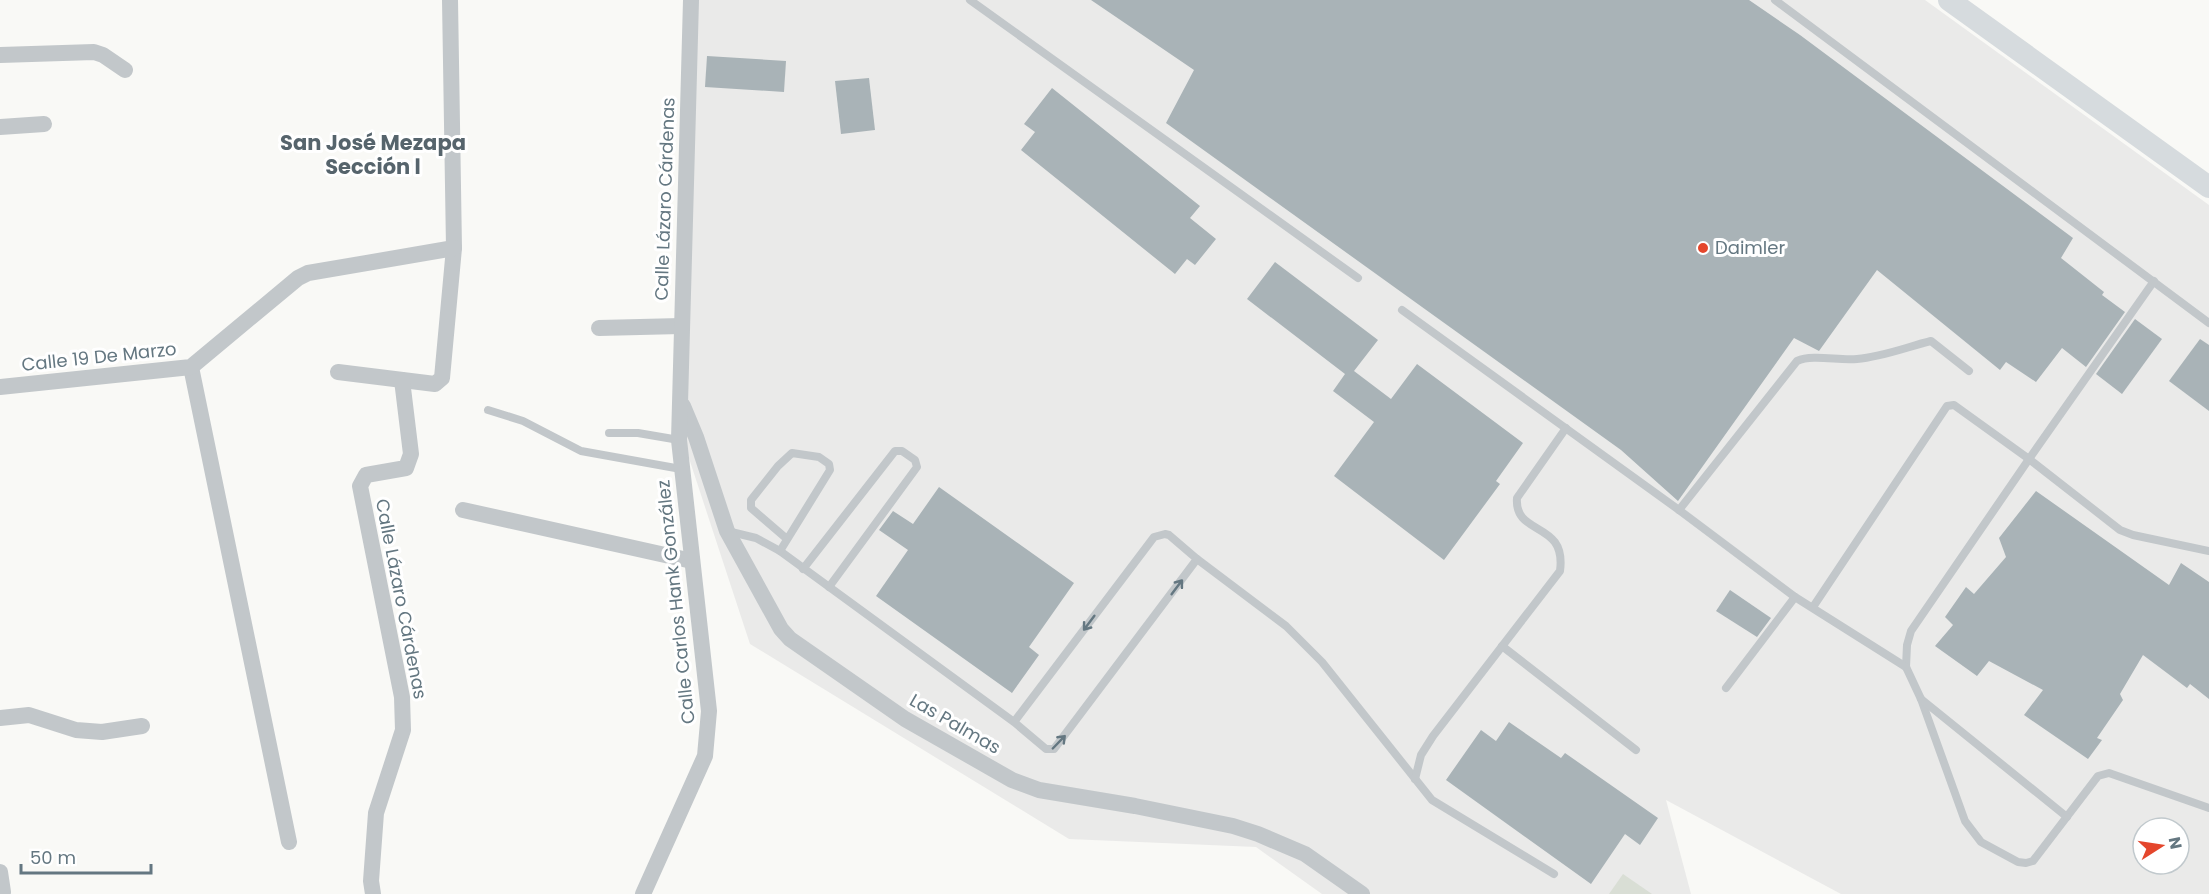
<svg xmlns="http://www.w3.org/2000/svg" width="2209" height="894" font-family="Poppins,sans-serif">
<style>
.built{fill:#eaeae9;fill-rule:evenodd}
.green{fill:#d9ded5}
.building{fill:#a9b3b7}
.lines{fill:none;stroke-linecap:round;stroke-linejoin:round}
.service{stroke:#c2c7ca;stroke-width:8}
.minor{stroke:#c2c7ca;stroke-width:16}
.secondary{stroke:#d6dbde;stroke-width:22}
.oneway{stroke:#647781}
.poi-dot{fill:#e4462c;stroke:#fff;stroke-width:2}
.labels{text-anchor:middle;stroke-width:6;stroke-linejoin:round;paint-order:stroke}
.street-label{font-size:18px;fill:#647781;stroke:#fff}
.poi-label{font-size:18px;fill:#647781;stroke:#fff;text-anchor:start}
.quarter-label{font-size:21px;font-weight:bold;fill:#56646c;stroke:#fff}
</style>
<rect width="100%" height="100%" fill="#f9f9f6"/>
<path class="built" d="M694 0H1925L2209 205V894H1841L1666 800 1691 894H1322L1256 847 1069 839 750 644 683 440ZM2143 828H2179V864H2143Z"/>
<path class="green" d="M1623 874 1652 894H1609Z"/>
<g class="building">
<path d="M1091 0H1749L1800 35 2073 238 2061 258 2104 292 2102 295 2125 312 2086 367 2062 348 2036 382 2006 362 2000 370 1877 270 1819 351 1794 338 1678 501 1621 450 1166 123 1194 70Z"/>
<path d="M707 56 786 61 784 92 705 87Z"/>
<path d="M869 78 875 130 841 134 835 81Z"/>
<path d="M1052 88 1200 206 1190 218 1216 239 1195 265 1187 259 1175 274 1021 150 1035 132 1024 124Z"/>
<path d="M1275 262 1378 340 1354 371 1391 399 1417 364 1523 443 1496 481 1500 484 1444 560 1334 476 1374 422 1333 391 1345 374 1247 299Z"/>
<path d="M2135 319 2162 339 2122 394 2096 374Z"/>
<path d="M2200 339 2209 345V411L2169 381Z"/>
<path d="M939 487 1074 583 1029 647 1039 655 1012 693 876 596 908 550 879 530 893 511 913 524Z"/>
<path d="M2036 491 2169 585 2181 563 2209 582V699L2190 684 2187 688 2143 655 2120 694 2123 700 2097 738 2102 740 2088 759 2024 715 2043 690 1989 661 1977 676 1935 646 1953 625 1945 617 1966 587 1974 594 2006 557 1999 538Z"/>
<path d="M1730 590 1771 618 1757 637 1716 611Z"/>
<path d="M1509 722 1561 758 1565 753 1658 818 1640 845 1625 834 1591 884 1446 780 1481 730 1496 741Z"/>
</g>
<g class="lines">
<g class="service">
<path d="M970 0 1358 278"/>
<path d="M1775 0 2209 323"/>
<path d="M2154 281 2029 459 1911 631 1907 645 1906 667 1921 699 1965 821 1981 842 2018 862 2026 863 2033 861 2098 776 2109 773 2209 808"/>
<path d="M1402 310 1679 510 1795 597"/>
<path d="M488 410 523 421 581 451 681 469"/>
<path d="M609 433H638L679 440"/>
<path d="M1679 510 1797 361C1813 354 1839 361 1857 359 1882 357 1907 347 1931 341L1969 371"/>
<path d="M727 531 756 538 780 551 1014 722 1046 749H1054L1197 559 1169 535 1165 534 1154 537 1014 722"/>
<path d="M780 551 830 470 829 464 819 457 792 453 778 466 751 500V508L787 539"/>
<path d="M1197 559 1286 626 1322 662 1432 800 1554 874"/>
<path d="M803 569 895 451H902L915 460 917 467 829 587"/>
<path d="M1813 607 1947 406 1954 405 2029 459 2120 530 2133 535 2209 551"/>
<path d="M1502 646 1636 750"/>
<path d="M1726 688 1795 597 1906 667"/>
<path d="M1921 699 2067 817"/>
<path d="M1415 779 1421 755 1433 736 1560 571C1567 520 1514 537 1517 498L1566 428"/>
</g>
<g class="minor">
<path d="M0 55 94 52 103 55 125 70"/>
<path d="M0 127 44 124"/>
<path d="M599 328 681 326"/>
<path d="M191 367 289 842"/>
<path d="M338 372 435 384 442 378 454 248 450 0"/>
<path d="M0 387 191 367 298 278 308 273 454 248"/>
<path d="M683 406 696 437 727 531 781 629 790 639 905 719 1012 780 1039 790 1135 806 1233 826 1258 834 1305 854 1362 894"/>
<path d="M463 510 692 561"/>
<path d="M0 718 29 715 76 730 102 732 142 726"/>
<path d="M0 872 3 892"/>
<path d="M373 894 371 881 376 813 403 730 402 697 360 486 366 475 406 468 411 454 402 380"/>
<path d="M643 894 705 756 709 711 679 440 691 0"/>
</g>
<path class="secondary" d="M1949 0 2209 187"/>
</g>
<defs><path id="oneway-shaft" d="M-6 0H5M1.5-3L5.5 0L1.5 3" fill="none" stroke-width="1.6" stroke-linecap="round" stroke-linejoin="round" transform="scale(1.5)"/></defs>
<g class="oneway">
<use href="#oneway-shaft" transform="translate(1177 587) rotate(-53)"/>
<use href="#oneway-shaft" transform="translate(1089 623) rotate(127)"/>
<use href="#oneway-shaft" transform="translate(1059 742) rotate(-46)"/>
</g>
<circle class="poi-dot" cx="1703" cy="248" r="6"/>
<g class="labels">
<g class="street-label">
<text transform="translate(665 199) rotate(-88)" y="6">Calle Lázaro Cárdenas</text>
<text transform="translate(99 357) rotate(-6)" y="6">Calle 19 De Marzo</text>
<text transform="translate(401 599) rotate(79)" y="6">Calle Lázaro Cárdenas</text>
<text transform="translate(676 602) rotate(-96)" y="6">Calle Carlos Hank González</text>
<text transform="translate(955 724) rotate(30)" y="6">Las Palmas</text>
</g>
<g class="poi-label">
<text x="1715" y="254">Daimler</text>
</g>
<g class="quarter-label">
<text x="373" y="150">San José Mezapa<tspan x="373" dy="24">Sección l</tspan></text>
</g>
</g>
<g transform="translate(2161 846) rotate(78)"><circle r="28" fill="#ffffff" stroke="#c1c9cd" stroke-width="1.5"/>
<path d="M0-4.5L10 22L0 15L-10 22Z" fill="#e4462c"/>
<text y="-9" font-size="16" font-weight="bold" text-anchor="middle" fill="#647781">N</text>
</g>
<path d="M21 864v9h130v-9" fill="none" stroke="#647781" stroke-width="3"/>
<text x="30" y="864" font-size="18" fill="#647781" stroke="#ffffff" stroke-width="4.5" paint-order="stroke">50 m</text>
</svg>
